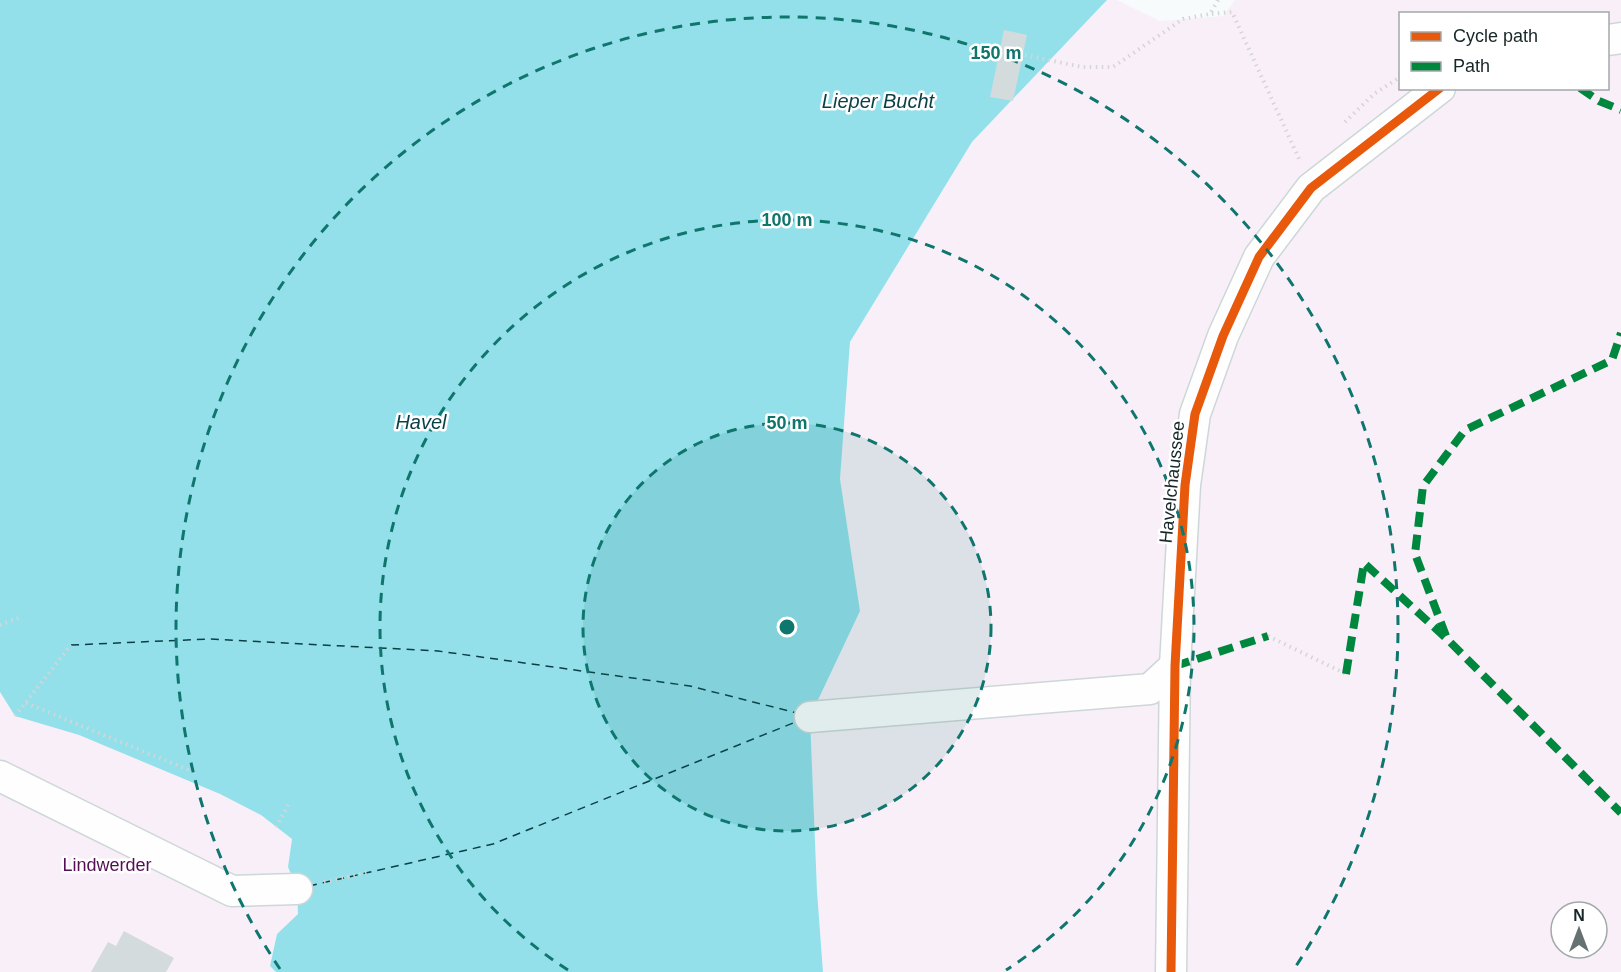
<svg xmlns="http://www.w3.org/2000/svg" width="1621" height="972" font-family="Helvetica,sans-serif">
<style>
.green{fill:#f9eff9;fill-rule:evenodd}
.water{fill:#93e0eb}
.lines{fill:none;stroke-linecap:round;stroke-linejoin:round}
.ferry{stroke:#0b3f46;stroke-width:1.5;stroke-dasharray:8 6;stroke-linecap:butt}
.building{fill:#d3dbdc}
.minor-casing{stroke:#ced7d7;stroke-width:33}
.path{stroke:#d4d6d6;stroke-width:4;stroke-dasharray:1.5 4.5;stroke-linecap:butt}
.minor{stroke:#fefefe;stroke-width:30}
.quiet{stroke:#00873e;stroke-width:8;stroke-dasharray:15 8;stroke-linecap:butt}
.cycleway-casing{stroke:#fff;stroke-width:13}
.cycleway{stroke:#e8590c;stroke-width:9}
.ring{fill:none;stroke:#0f766e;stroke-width:3;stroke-dasharray:10 8}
.labels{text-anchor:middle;stroke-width:5;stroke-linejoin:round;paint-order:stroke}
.street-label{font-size:18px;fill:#182627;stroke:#fff}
.park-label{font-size:18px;fill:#550d54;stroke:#fff}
.water-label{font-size:20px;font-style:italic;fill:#0b3f46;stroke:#fff}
.centre{fill:#0f766e;stroke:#fff;stroke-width:3}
.ring-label{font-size:18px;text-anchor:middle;font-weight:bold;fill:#0f766e;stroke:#fff;stroke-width:5;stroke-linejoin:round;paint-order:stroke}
</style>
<rect width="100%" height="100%" fill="#f7fbfb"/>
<g class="green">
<path d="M1107 0H1117L1160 21 1223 16 1235 0H1621V972H823L817 891 810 717 860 611 840 479 850 342 972 142ZM1400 14H1608V88H1400ZM1561 912H1597V948H1561Z"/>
<path d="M0 692 15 716 79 735 220 794 261 815 292 839 288 867 297 889 298 914 277 934 270 966 276 972H0Z"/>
</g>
<path class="water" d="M0 0H1107L972 142 850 342 840 479 860 611 810 717 817 891 823 972H276L270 966 277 934 298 914 297 889 288 867 292 839 261 815 220 794 79 735 15 716 0 692Z"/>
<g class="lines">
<g class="ferry">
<path d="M71 645 209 639 438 651 690 686 797 713"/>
<path d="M309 886 493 844 798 721"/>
</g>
</g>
<g class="building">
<path d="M1004 30 1027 35 1013 101 990 97Z"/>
<path d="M124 931 174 958 166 972H91L108 942 116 946Z"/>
</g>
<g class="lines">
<g class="minor-casing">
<g id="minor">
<path d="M1608 40 1621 38"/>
<path d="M810 717 1150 689 1175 666"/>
<path d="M0 776 232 891 297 889"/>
<path d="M1171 972 1175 666 1185 485 1195 414 1223 336 1259 257 1311 188 1440 88"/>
</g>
</g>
<g class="path">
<path d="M1218 0 1210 14 1232 12 1300 161"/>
<path d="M1025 55 1082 67H1113L1183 19 1210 14"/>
<path d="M1345 122 1374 94 1400 77"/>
<path d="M0 625 21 617"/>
<path d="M1268 636 1346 674"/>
<path d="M26 703 196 773"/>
<path d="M15 716 71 645"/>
<path d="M276 827 288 805"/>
<path d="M324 882 369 872"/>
</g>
<use href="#minor" class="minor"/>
<g class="quiet">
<path d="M1580 88 1599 101 1621 110"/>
<path d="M1446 636 1415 554 1423 486 1465 430 1612 360 1621 333"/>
<path d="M1175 666 1268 636"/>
<path d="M1346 674 1364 563 1446 638 1621 813"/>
</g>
<g class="cycleway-casing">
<path id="cycleway" d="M1171 972 1175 666 1185 485 1195 414 1223 336 1259 257 1311 188 1440 88"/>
</g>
<use href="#cycleway" class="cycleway"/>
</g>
<circle cx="787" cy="627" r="204" fill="#0f766e" fill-opacity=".12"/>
<g class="ring">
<circle cx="787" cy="627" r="204"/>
<path d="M568 970A407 407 0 1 1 1006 970"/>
<path d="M280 969A611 611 0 1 1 1294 969"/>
</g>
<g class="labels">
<g class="street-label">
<text transform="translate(1172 482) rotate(-84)" y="6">Havelchaussee</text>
</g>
<g class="park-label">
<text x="107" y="871">Lindwerder</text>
</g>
<g class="water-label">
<text x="878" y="108">Lieper Bucht</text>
<text x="421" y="429">Havel</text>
</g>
</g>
<circle cx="787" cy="627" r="9" class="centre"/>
<g class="ring-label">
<text x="996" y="59">150 m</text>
<text x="787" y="226">100 m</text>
<text x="787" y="429">50 m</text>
</g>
<rect x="1399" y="12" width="210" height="78" fill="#ffffff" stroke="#a3a8a9" stroke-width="1.5"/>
<rect x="1411" y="32" width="30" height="9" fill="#e8590c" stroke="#a3a8a9" stroke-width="1.5"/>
<text x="1453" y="42" font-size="18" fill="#182627">Cycle path</text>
<rect x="1411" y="62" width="30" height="9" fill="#00873e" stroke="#a3a8a9" stroke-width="1.5"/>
<text x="1453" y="72" font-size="18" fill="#182627">Path</text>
<g transform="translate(1579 930)"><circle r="28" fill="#ffffff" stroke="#a3a8a9" stroke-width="1.5"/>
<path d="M0-4.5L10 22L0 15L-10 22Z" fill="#667171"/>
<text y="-9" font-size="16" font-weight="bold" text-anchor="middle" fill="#182627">N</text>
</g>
</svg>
